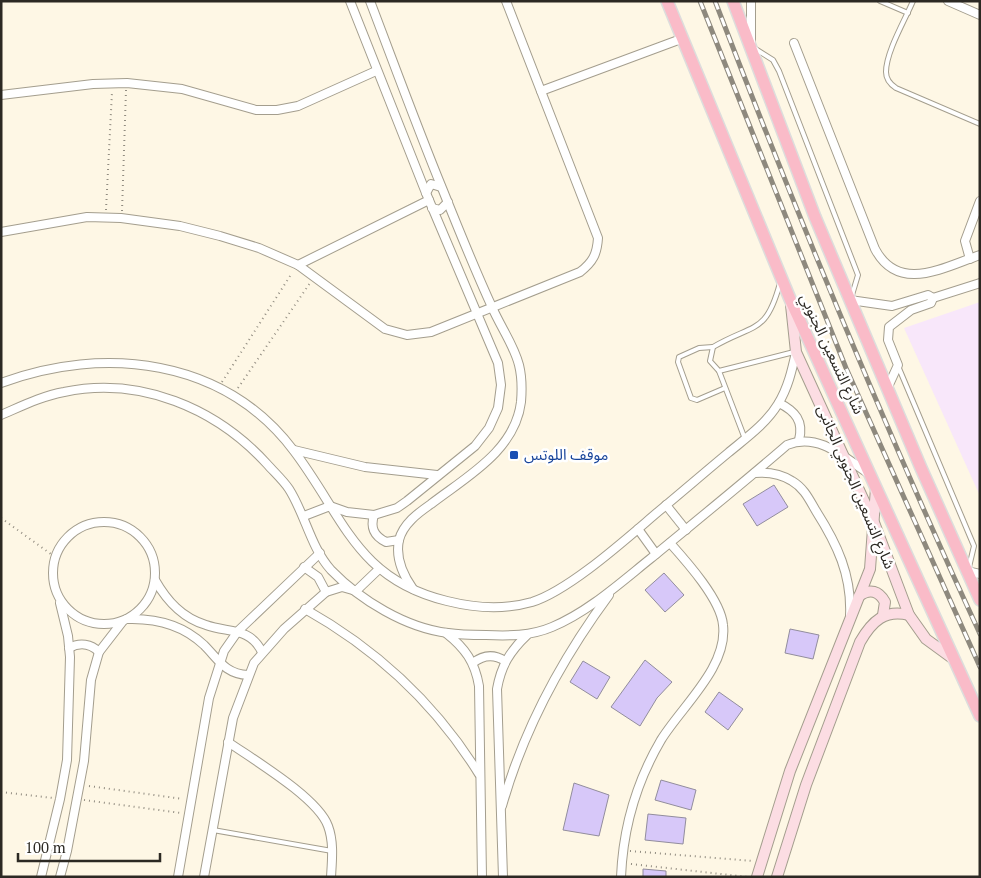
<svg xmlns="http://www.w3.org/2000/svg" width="981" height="878" font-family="'PT Serif','Noto Sans Arabic',serif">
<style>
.commercial{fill:#f8e7fa}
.building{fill:#d7c8f9;stroke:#928d9d}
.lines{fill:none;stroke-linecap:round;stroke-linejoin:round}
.lane-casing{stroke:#a49e8e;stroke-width:6}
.street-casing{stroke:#a49e8e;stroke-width:10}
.secondary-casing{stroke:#a49e8e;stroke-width:12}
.primary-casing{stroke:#dddddc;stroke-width:14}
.path{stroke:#918c80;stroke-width:2;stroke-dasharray:1 4;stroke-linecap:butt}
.lane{stroke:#fff;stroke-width:4}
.street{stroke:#fff;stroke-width:8}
.secondary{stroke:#fcdde3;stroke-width:10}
.primary{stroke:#fabbc8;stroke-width:11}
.rail-casing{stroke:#8e897e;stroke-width:5}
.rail{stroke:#fff;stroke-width:3;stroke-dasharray:9;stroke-linecap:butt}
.transit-dot{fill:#1a4fb4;stroke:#fff;stroke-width:2}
.labels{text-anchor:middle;stroke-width:5;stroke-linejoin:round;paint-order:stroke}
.street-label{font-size:15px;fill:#2c2923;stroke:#fff}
.transit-label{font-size:15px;fill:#164399;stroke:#fff;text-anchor:start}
</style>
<rect width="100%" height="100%" fill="#fef7e5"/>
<path class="commercial" d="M980 302V496L904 328Z"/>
<g class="building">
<path d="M774 485 788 507 757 526 743 504Z"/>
<path d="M664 573 684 595 665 612 645 590Z"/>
<path d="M790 629 819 635 813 659 785 653Z"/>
<path d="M645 660 672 682 657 698 640 726 611 707Z"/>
<path d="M583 661 610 677 597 699 570 682Z"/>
<path d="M719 692 743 709 728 730 705 712Z"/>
<path d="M661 780 696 790 691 810 655 800Z"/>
<path d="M574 783 609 795 599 836 563 830Z"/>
<path d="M648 814 686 818 683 844 645 840Z"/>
<path d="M643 869 666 871V877H643Z"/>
</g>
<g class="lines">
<g class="lane-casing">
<g id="lane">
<path d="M880 1 908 13"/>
<path d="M913 1C905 20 886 52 886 72 886 79 890 84 896 88L980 124"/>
<path d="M754 48 773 60 779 71 858 275 852 295"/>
<path d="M780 283C766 335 754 323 713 347L710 361 719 371 794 352"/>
<path d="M713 347 699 348 679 357 678 362 691 398 697 400 725 388"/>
<path d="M898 366 974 546 969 567"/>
<path d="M719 371 745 439"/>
<path d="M213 830 332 851"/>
</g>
</g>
<g class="street-casing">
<g id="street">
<path d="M370 1C394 64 417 127 442 188 458 228 474 268 492 307 500 326 514 345 519 365 522 377 522 390 521 402 515 451 466 477 431 504 418 513 403 524 399 540 395 559 403 575 413 589"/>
<path d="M751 1V42"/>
<path d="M948 1 980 15"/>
<path d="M794 43 875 249C899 294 944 267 980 255"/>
<path d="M541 91 681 39"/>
<path d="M1 95 93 84 127 83 182 89 256 110H277L298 106 376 71"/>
<path d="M426 193 431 184 441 187"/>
<path d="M432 208 440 210 448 202"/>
<path d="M1 232 87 217 121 218 180 226 220 236 259 248 298 265 385 329 407 335 431 332 580 272C593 262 597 254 598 238L506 1"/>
<path d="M970 259 965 241 980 201"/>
<path d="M298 265 429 200"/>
<path d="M933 298 980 283"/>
<path d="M850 300 892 306 928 295 933 298 931 303 911 310 889 327 888 340 898 365 887 389"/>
<path d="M1 383C104 345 224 358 294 451 344 517 356 579 447 601 475 608 504 610 532 602 570 590 627 538 659 511 682 492 705 472 728 453 746 438 766 424 778 404 788 388 792 370 796 352"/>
<path d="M779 403C795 411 804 421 799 440"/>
<path d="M1 415C22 406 42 396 64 392 140 376 216 408 267 464 274 472 283 480 289 489 305 514 311 548 331 570 360 600 406 628 448 633 460 635 473 635 486 635 508 636 531 636 552 627 588 612 620 583 650 559 696 521 742 484 787 445 818 432 844 457 869 474"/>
<path d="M294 450 365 467 437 475"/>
<path d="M755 473C768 472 781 474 792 481 804 488 809 499 816 511 837 544 852 575 850 616"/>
<path d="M666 505 686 530"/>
<path d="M374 515C370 528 374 536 386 542L399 540"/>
<path d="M304 516 330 506 347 512 374 515 397 508 407 501 475 446 489 428 498 408 501 385 498 363 426 193 350 1"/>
<circle cx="104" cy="573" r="51"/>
<path d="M638 529 656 554"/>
<path d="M304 567 318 577 326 592"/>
<path d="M967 571 980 574"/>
<path d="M155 580C167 601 182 618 206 625 228 633 250 627 262 652"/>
<path d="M305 609C378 650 435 703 479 774"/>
<path d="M127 619C156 618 183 625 204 645 218 659 225 674 248 675"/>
<path d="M446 633C465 648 475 662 479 686L482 877"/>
<path d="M69 648C80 642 91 644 99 652"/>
<path d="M473 663C483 655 494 654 505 661"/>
<path d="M228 742C254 760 318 798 328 826 334 842 332 860 331 877"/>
<path d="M502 806C524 728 561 660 609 595"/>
<path d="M41 877 60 799 67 760 70 657 68 636 60 603"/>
<path d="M60 877 67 851 84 761 91 680 99 652 123 621"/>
<path d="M178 877 209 698 224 651 238 631 320 553"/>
<path d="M204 877 233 718 254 663 284 629 326 592 342 587 356 591 379 569"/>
<path d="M503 877 497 689C501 666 510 651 527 635"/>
<path d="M621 877C623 829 637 781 661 740 682 706 728 667 723 625 721 600 687 562 670 543"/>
</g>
</g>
<g class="secondary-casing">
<g id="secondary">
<path d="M791 305 796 352 875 525 909 615 926 639 952 658"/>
<path d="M859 596C870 588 879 591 885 602L883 615"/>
<path d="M757 877 790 771 870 569 876 488"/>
<path d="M777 877 806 785 860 642C872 621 885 609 909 615"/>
</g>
</g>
<g class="primary-casing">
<g id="primary">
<path d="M667 1 790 299 980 716"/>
<path d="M733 1 815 217 921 468 980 600"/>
</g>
</g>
<g class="path">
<path d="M106 210 112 92"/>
<path d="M122 211 126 90"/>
<path d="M222 382 292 273"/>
<path d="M238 388 310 283"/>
<path d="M1 518 55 557"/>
<path d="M89 786 183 799"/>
<path d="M1 792 53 798"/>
<path d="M84 800 181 813"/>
<path d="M630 851 753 861"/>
<path d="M631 864 748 877"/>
</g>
<use href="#lane" class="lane"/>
<use href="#street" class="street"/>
<use href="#secondary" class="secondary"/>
<use href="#primary" class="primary"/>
<g class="rail-casing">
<g id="rail">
<path d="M700 1 846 368 980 667"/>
<path d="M715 1C797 215 884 426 980 634"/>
</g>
</g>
<use href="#rail" class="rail"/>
</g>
<rect class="transit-dot" x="509" y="450" width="10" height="10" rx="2.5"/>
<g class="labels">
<g class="street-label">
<text transform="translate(832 354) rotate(65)" y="5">شارع التسعين الجنوبي</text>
<text transform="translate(856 487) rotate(67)" y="5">شارع التسعين الجنوبي الجانبى</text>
</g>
<g class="transit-label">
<text x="524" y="460">موقف اللوتس</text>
</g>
</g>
<rect width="981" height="878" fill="none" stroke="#2c2923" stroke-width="5"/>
<path d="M18 853v8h142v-8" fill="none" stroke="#2c2923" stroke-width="2.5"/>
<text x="25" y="853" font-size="15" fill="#2c2923" stroke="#ffffff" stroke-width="4" paint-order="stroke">100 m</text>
</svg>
